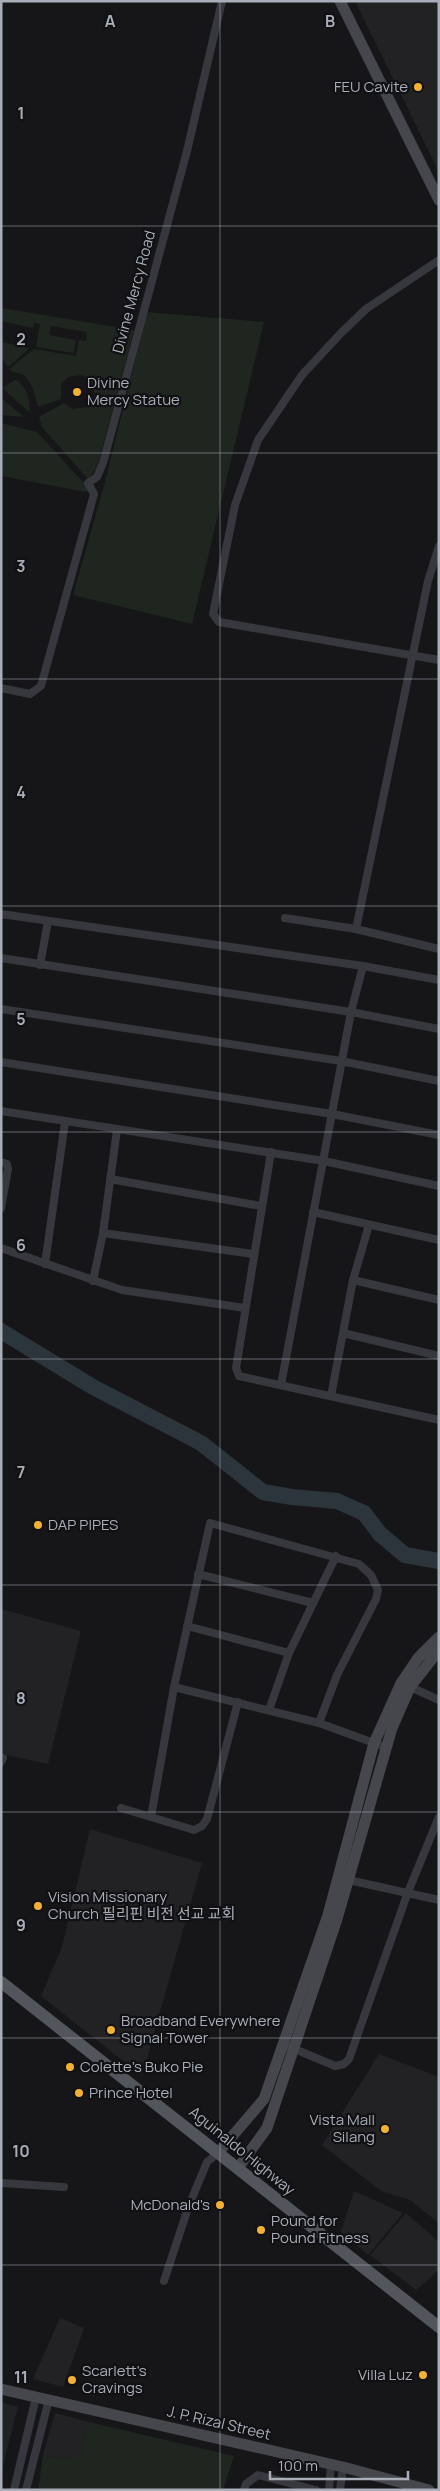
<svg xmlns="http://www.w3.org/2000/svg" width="440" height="2491" font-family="Manrope,'Noto Sans KR',sans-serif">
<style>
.built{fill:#222225}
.green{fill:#1e261f}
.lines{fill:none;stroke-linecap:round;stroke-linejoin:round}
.river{stroke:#2c353c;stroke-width:16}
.street{stroke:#37383d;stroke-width:8}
.secondary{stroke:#45474d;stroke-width:11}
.primary{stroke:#53555c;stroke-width:12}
.grid{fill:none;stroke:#a8adb8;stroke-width:1;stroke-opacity:0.55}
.poi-dot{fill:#f2b134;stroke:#111113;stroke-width:2}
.labels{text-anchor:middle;stroke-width:4.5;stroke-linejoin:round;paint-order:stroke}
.poi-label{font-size:15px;fill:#a8adb8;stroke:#111113;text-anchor:start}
.street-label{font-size:15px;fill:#a8adb8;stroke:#111113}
.grid-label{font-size:16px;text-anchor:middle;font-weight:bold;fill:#a8adb8;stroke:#111113;stroke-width:4.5;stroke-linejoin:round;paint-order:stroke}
</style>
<rect width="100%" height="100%" fill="#161618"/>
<g class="built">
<path d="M355 1H439V172Z"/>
<path d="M1 1609 81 1631 48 1764 1 1754Z"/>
<path d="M90 1829 202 1863 142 2076 41 1996 62 1947Z"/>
<path d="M379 2054 439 2077V2223L410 2200 381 2191 322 2145Z"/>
<path d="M354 2191 403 2213 368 2255 341 2232Z"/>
<path d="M406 2213 439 2242V2270L416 2290 370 2255Z"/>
<path d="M60 2318 84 2328 63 2387 33 2379Z"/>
<path d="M1 2402 18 2407 1 2472Z"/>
<path d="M55 2413 89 2422 81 2452 67 2460 43 2455Z"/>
</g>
<g class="green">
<path d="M1 308 134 330 101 453 97 467 88 479 42 427 39 417 64 403 72 409 87 407 95 395 91 381 82 375 68 377 61 384V399L38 407C34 392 31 372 12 372L9 369 34 349 76 356 79 340 86 341 87 332 51 326 49 335 76 340 74 353 36 347 40 324 34 323 33 328 1 321Z"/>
<path d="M147 312 264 322 192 624 73 595 105 482Z"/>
<path d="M1 342 29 348 28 350 8 367 1 357Z"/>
<path d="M15 380C25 383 32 402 29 412L2 388Z"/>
<path d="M1 398 22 415 23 417 1 415Z"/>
<path d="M1 423 37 432 90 490 86 492 1 476Z"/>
<path d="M89 2422 234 2456 223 2490H38L43 2455 67 2460 81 2452Z"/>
</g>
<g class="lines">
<path class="river" d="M1 1331 93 1387 201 1443 263 1492 292 1497 337 1501 364 1513 380 1534 405 1555 439 1561"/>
<g class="street">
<path d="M439 260 366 309 341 333 302 375 258 440 235 505 213 614 219 622 439 660"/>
<path d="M1 688 30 694 41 686 94 494 88 483 97 477 103 463 187 151 222 1"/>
<path d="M1 914 363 966 439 980"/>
<path d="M285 918 356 929 439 949"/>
<path d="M356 929 428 581 439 546"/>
<path d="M1 958 351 1012 439 1029"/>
<path d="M40 965 48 921"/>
<path d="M1 1009 341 1061 439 1081"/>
<path d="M1 1062 332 1114 439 1135"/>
<path d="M1 1111 324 1161 439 1186"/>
<path d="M271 1152 236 1368 239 1376 439 1420"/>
<path d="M1 1162 7 1164 8 1169 1 1208"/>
<path d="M110 1179 261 1206"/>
<path d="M313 1212 439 1240"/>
<path d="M103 1233 253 1254"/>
<path d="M1 1248 122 1290 245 1308"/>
<path d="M45 1264 65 1122"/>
<path d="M353 1280 439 1300"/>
<path d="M93 1281 103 1233 117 1130"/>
<path d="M343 1333 439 1356"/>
<path d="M281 1385 351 1012 363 966"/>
<path d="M331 1396 353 1280 369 1225"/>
<path d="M198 1574 313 1603"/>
<path d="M187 1626 289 1653"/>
<path d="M406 1685 439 1700"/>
<path d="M174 1687 319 1723 385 1747"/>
<path d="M269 1710 289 1653 336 1556"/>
<path d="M1 1762 3 1758"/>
<path d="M121 1808 194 1830 202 1826 207 1819 238 1702"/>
<path d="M151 1817 174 1687 210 1523 359 1564 371 1575 378 1590 376 1599 337 1675 319 1723"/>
<path d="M344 1879 439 1900"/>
<path d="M290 2047 335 2066 344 2064 349 2059 408 1892 439 1817"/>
<path d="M1 2183 64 2187"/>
<path d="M164 2281 188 2208 207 2162 218 2153"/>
<path d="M14 2490 36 2397"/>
<path d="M26 2490 49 2399"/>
<path d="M244 2490 246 2484 258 2475 316 2490"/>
<path d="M329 2490 331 2464"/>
<path d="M340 2490 343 2467"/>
</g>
<g class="secondary">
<path d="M340 1 439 200"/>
<path d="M218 2153 264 2099 328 1915 374 1743 401 1683 418 1658 439 1637"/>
<path d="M238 2168 267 2128 337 1919 392 1728 410 1687 439 1650"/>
<path d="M1 2389 343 2467 429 2490"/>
</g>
<path class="primary" d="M1 1982 439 2327"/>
</g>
<path class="grid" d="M220 1V2490M1 226H439M1 453H439M1 679H439M1 906H439M1 1132H439M1 1359H439M1 1585H439M1 1812H439M1 2038H439M1 2265H439"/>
<g class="poi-dot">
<circle cx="418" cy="87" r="5"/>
<circle cx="77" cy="392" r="5"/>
<circle cx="38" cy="1525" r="5"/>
<circle cx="38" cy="1906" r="5"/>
<circle cx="111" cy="2030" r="5"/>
<circle cx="70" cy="2067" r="5"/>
<circle cx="79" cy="2093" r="5"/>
<circle cx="385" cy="2129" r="5"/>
<circle cx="220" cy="2205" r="5"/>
<circle cx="261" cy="2230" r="5"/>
<circle cx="423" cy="2375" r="5"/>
<circle cx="72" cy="2380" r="5"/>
</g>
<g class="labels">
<g class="poi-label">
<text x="408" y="92" text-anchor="end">FEU Cavite</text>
<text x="87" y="388">Divine<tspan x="87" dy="17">Mercy Statue</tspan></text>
<text x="48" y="1530">DAP PIPES</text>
<text x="48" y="1902">Vision Missionary<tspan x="48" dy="17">Church 필리핀 비전 선교 교회</tspan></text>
<text x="121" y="2026">Broadband Everywhere<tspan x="121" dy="17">Signal Tower</tspan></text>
<text x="80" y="2072">Colette's Buko Pie</text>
<text x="89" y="2098">Prince Hotel</text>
<text x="375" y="2125" text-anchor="end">Vista Mall<tspan x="375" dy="17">Silang</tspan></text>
<text x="210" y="2210" text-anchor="end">McDonald's</text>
<text x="271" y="2226">Pound for<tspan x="271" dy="17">Pound Fitness</tspan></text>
<text x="82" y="2376">Scarlett's<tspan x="82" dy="17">Cravings</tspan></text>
<text x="413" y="2380" text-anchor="end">Villa Luz</text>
</g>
<g class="street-label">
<text transform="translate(134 292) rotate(-75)" y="5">Divine Mercy Road</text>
<text transform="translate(242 2151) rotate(39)" y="5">Aguinaldo Highway</text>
<text transform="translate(219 2423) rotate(13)" y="5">J. P. Rizal Street</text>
</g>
</g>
<g class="grid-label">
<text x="110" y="27">A</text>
<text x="330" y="27">B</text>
<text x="21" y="119">1</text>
<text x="21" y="345">2</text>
<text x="21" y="572">3</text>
<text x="21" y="798">4</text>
<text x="21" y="1025">5</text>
<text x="21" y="1251">6</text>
<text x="21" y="1478">7</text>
<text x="21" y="1704">8</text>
<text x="21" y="1931">9</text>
<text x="21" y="2157">10</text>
<text x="21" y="2383">11</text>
</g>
<rect width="440" height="2491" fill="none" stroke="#a8adb8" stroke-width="5"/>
<path d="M270 2471v8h138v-8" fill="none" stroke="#a8adb8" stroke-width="2.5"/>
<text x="278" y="2471" font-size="15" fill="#a8adb8" stroke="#111113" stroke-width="4" paint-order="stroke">100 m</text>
</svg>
